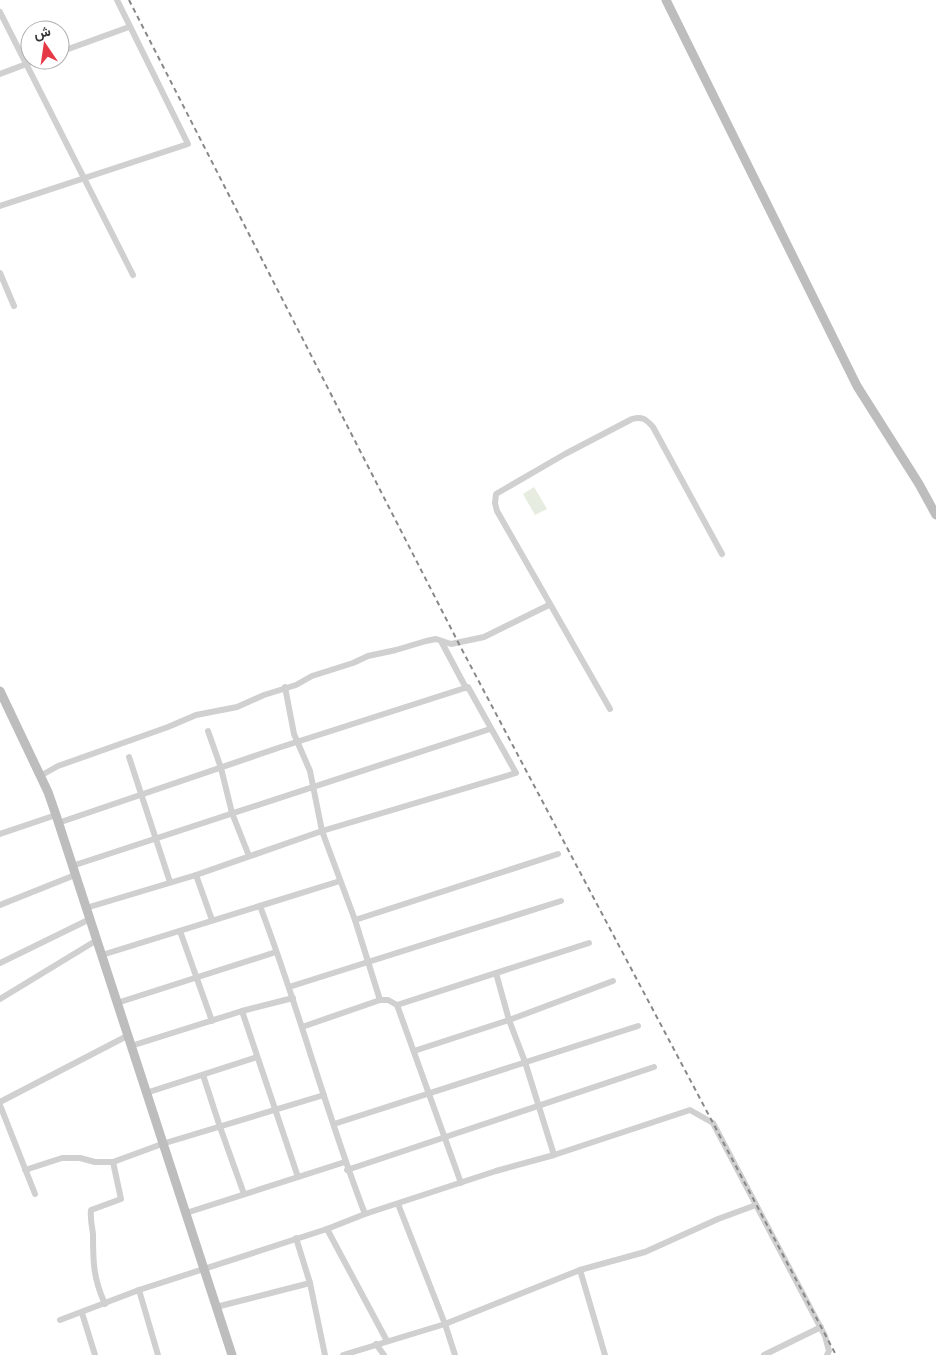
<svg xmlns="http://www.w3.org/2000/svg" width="936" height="1355" font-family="'Work Sans',Vazirmatn,sans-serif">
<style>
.pitch{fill:#e6ecdf}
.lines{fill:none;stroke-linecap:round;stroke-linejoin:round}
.street{stroke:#d0d0d0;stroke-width:6}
.secondary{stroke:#bdbdbd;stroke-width:9}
.rail{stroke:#888;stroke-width:2;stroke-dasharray:5 4;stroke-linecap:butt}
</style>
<rect width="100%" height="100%" fill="#fff"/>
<path class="pitch" d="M534 487 547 509 535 515 523 494Z"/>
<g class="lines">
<g class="street">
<path d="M0 12 133 275"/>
<path d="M60 52 129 27"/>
<path d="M0 74 37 60"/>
<path d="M0 206 188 144 117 0"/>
<path d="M0 273 14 306"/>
<path d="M441 641 466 688"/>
<path d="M285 687 294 734 310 771 322 831 355 920 380 1000"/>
<path d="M610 709 497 511 495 503 496 494 565 454 632 419C642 416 646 419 653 427L722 554"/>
<path d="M208 731 221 768 232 813 249 856"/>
<path d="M129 757 170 882"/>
<path d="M40 776 58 766 168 727 196 715 237 707 264 695 296 685 312 676 353 663 368 656 396 650 426 641 436 639 451 644 484 637 549 605"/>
<path d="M58 823 281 747 468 687 516 773 322 831 196 875 86 908"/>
<path d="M0 834 56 815"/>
<path d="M72 866 490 729"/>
<path d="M196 875 212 920"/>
<path d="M0 905 75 875"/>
<path d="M260 906C299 1008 326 1113 365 1214"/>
<path d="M355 920 558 854"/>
<path d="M180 931 212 1021"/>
<path d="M102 955 340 881"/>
<path d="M0 963 90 919"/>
<path d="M496 973 509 1020 525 1062 554 1155"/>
<path d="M289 987 561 901"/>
<path d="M0 999 97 940"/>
<path d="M117 1003 276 952"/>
<path d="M397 1005 589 943"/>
<path d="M242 1011 298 1177"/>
<path d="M302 1027 380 1000H388L397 1005 461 1183"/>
<path d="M131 1046 242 1011 293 998"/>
<path d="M414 1051 509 1020 613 981"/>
<path d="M203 1075 220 1127 244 1194"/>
<path d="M146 1093 257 1057"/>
<path d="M0 1102 127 1036"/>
<path d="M0 1105 35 1194"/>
<path d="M334 1124 638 1026"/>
<path d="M25 1170 62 1158H80L95 1162H113L162 1144 324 1095"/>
<path d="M347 1170 654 1067"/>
<path d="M398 1204 445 1324 455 1355"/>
<path d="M186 1213 345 1162"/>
<path d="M327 1229 387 1341"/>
<path d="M296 1238 310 1283 325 1355"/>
<path d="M580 1270 645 1252 718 1219 756 1205"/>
<path d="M139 1290 158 1355"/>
<path d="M105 1304C93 1278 93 1261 93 1234 92 1226 90 1218 91 1210L121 1199 113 1162"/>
<path d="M216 1307 310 1283"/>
<path d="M82 1313 95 1355"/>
<path d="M60 1320 139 1290 327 1229 365 1214 496 1171 554 1155 690 1110 713 1123 825 1336 829 1351 827 1355"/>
<path d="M376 1344 384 1355"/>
<path d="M343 1355 445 1324 580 1270 605 1355"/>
<path d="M764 1355 821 1327"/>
</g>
<g class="secondary">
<path d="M666 0 857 386 919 484 936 515"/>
<path d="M0 691 48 792 56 815 232 1355"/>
</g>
<path class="rail" d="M129 0 459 644 836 1355"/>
</g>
<g transform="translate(45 45) rotate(347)"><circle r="24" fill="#ffffff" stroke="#adadad"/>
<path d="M0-4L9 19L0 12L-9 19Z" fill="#e63946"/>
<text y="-8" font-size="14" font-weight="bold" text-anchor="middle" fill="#333333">ش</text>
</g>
</svg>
